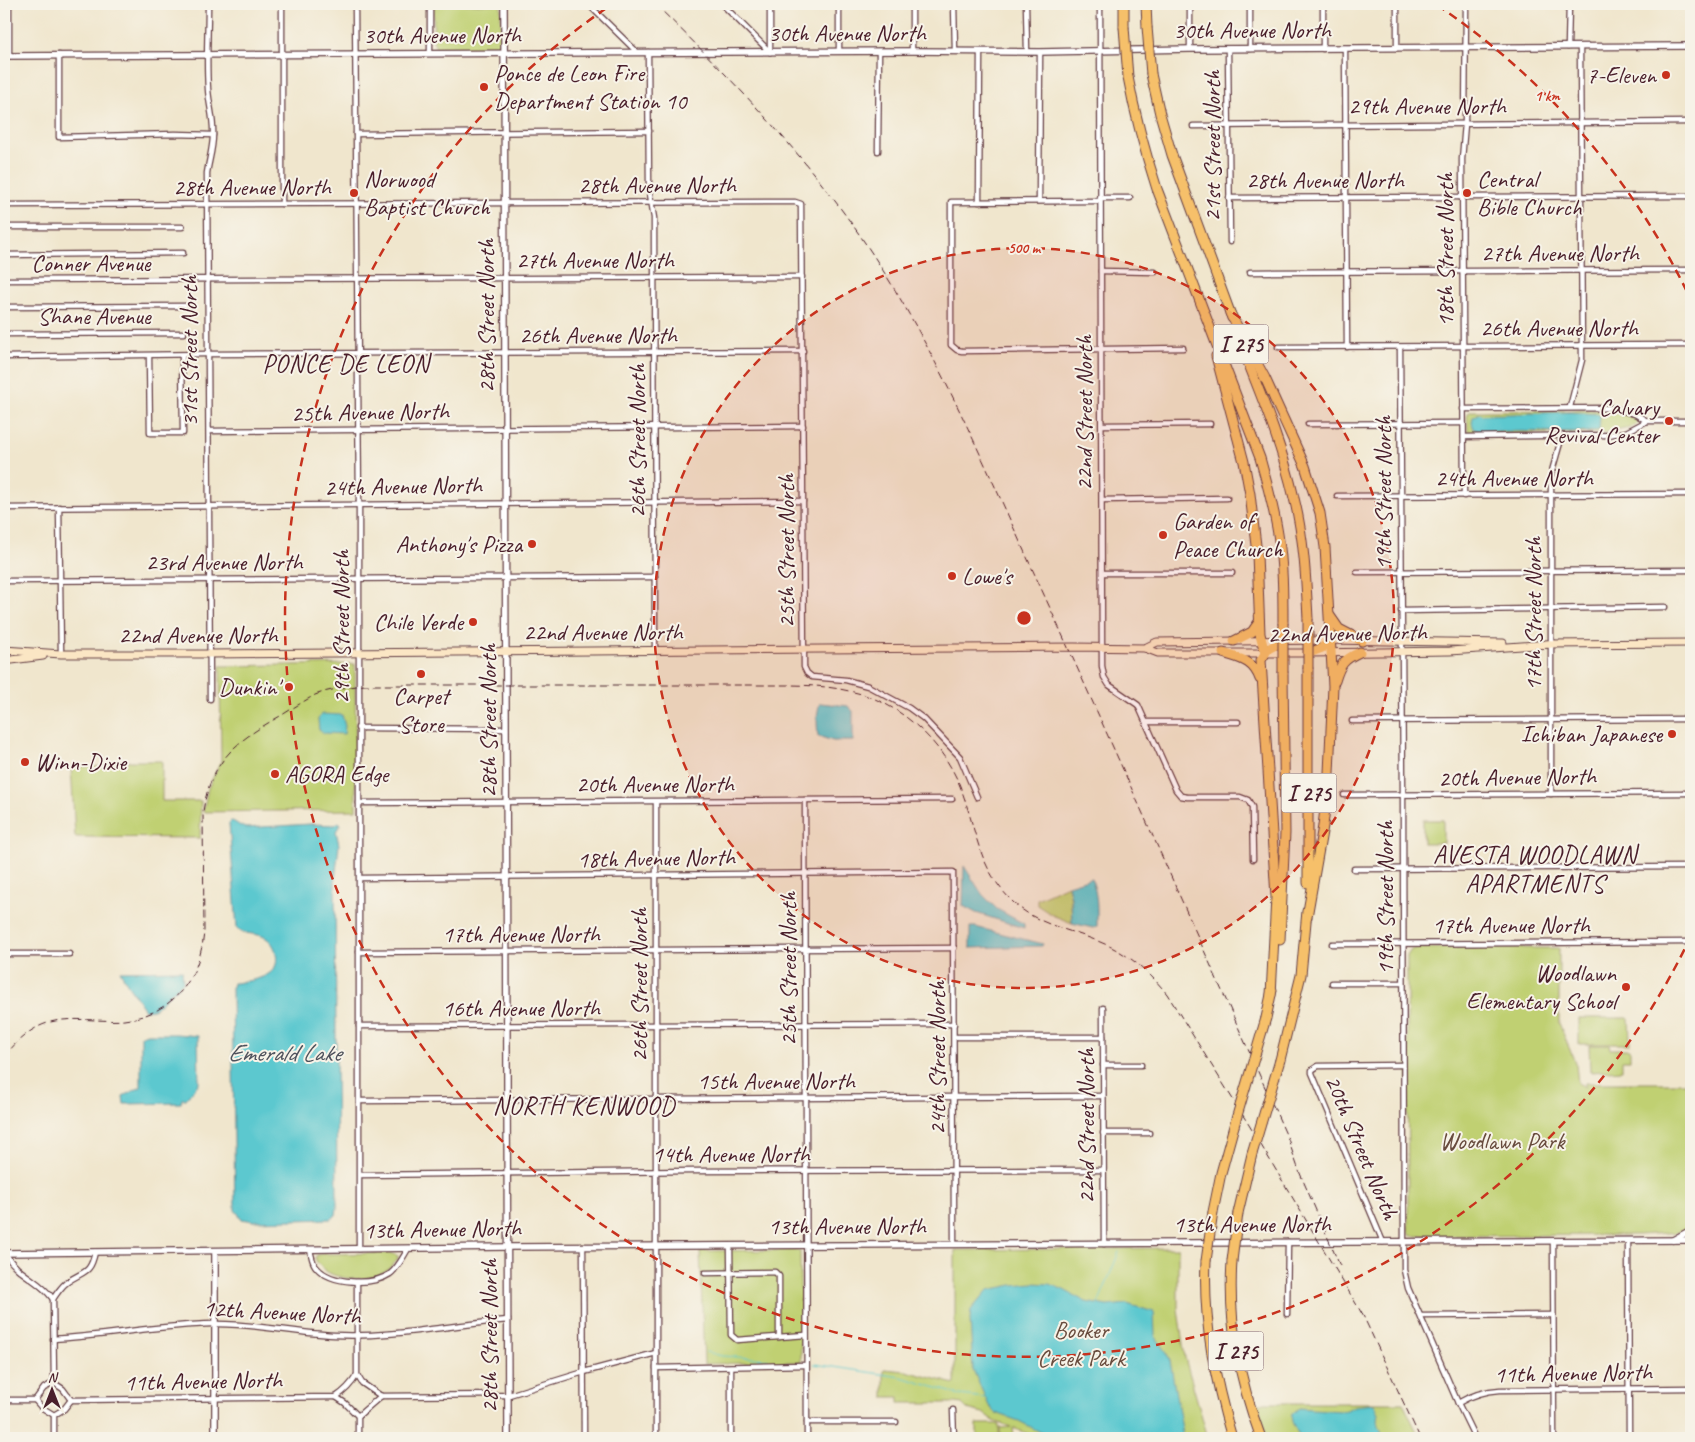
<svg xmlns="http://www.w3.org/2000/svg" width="1695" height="1442" font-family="Caveat,sans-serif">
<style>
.green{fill:#c0d072;stroke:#85784e}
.water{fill:#5bc8cf;stroke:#52747d}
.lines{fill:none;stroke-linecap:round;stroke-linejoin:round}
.stream{stroke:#5bc8cf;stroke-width:1}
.minor-casing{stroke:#633d43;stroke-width:7}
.tertiary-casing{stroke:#633d43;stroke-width:8}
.secondary-casing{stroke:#633d43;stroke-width:9}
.motorway-casing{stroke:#633d43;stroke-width:11}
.minor{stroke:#fff;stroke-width:4.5}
.tertiary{stroke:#fff;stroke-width:5.5}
.secondary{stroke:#fbe6c4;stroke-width:7}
.motorway{stroke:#f6c06b;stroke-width:9}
.rail{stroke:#4a1f2b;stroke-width:1;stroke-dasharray:8 4;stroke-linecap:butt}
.motorway-bridge-casing{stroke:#633d43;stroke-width:11;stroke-linecap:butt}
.motorway-bridge{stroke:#f6c06b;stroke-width:9}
.ring{fill:none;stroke:#c8321e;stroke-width:2.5;stroke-dasharray:9 6}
.poi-dot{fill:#c8321e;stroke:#f7f3e8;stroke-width:2}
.labels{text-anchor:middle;stroke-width:4;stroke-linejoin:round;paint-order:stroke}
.shield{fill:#f7f3e8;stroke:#7e5f64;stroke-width:1}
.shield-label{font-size:22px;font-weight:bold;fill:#4a1f2b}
.street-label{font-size:24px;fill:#4a1f2b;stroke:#f7f3e8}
.poi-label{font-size:24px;fill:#4a1f2b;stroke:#f7f3e8;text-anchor:start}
.park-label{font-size:24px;fill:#684b3d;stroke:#f7f3e8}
.neighbourhood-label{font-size:25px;letter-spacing:1px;fill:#4a1f2b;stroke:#f7f3e8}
.water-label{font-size:25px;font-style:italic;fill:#4f525c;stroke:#f7f3e8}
.centre{fill:#c8321e;stroke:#f7f3e8;stroke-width:2.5}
.ring-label{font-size:15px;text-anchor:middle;font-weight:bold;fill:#c8321e;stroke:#f7f3e8;stroke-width:4;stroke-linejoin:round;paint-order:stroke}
</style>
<rect width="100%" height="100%" fill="#f7f3e8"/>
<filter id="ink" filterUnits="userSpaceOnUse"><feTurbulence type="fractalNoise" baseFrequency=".02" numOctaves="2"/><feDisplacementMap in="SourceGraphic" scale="10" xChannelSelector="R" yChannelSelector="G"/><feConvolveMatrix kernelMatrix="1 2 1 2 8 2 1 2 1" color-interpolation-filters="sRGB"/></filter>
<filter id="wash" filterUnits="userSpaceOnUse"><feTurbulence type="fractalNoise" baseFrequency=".0096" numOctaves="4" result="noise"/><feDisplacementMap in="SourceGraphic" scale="20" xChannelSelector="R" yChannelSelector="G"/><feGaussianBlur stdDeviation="1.12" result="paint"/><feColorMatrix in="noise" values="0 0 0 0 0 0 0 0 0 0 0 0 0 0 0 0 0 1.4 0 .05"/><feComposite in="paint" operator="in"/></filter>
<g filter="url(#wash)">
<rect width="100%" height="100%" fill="#f0e6cd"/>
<g class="green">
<path d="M434 4H501V43C485 55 459 50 440 51L436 49 433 40Z"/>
<path d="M1612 410 1636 417 1638 422 1636 424 1630 428 1605 433 1471 434 1468 433 1467 414 1471 411Z"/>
<path d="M355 664 356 810 203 812 208 788 221 761 220 666Z"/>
<path d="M115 761H162V801H201L200 838 75 837 71 766 108 767Z"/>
<rect x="1423" y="820" width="20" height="23"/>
<path d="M1068 885 1071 898 1072 923 1052 915 1037 905V899Z"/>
<path d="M1417 948H1559V1023L1576 1065 1578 1083 1585 1087V1083H1688L1691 1086V1226L1682 1232 1638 1235 1411 1236 1408 1232 1407 956 1411 950Z"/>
<path d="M1579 1018H1629L1630 1044H1579Z"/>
<path d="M1589 1045H1609L1610 1049H1630V1060H1622V1070L1590 1072Z"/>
<path d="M1178 1248V1310L1185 1358 1208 1438H1039L1013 1428 1014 1436H1000V1428L1011 1427 994 1421 983 1413 967 1409 962 1404 956 1403H899V1397H884V1369L906 1371 955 1384V1250Z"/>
<path d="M798 1250 800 1252 801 1362 704 1364 700 1251Z"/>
<path d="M391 1253 398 1256V1259C392 1267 385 1273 376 1276 356 1282 323 1279 315 1258L317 1255 321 1254Z"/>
<path d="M1256 1403H1403L1420 1438H1268Z"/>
<path d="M977 1424H999V1436L977 1437Z"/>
</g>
<g class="water">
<path d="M1570 412 1598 414 1600 416 1599 430 1588 432 1482 431 1481 432 1474 429 1472 423 1473 417 1480 413 1482 415Z"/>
<path d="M820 703 848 706 853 711V741H833L818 736C817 725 816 714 820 703Z"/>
<path d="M322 714 342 715 345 726 344 734 324 733 319 730 318 719Z"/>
<path d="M231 821C235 821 240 827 246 828L311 824 335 825 339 822 341 824 336 831 339 845 335 880 337 1207 336 1215 331 1219 254 1221 242 1219 235 1210 232 987 233 983H236C252 980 282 978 276 953 275 947 271 941 266 938 257 932 244 936 237 928L229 823Z"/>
<path d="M964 866 982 894 997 909 1024 924V928L976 913 963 906Z"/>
<path d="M1091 878C1098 893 1097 910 1097 926L1093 928 1072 923 1071 898 1068 885Z"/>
<path d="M970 927H975L1043 944 1042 946 970 948Z"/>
<path d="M182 970 183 982 154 1009 145 1010 128 985 120 971Z"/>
<path d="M147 1034H176L198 1036 199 1083 186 1099H182L181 1103 124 1104 123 1096 141 1087V1036Z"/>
<path d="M1033 1283 1049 1284 1062 1289 1086 1302 1107 1306 1127 1304 1154 1312 1155 1336 1166 1351 1170 1361 1182 1429 1180 1438H1052L1019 1421 996 1413 989 1406 973 1370 970 1319 971 1310 988 1290 1013 1285Z"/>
<path d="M1374 1404 1379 1414C1376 1422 1381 1431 1385 1438H1299C1298 1429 1289 1423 1292 1414L1299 1408 1340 1411 1347 1410 1354 1406Z"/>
</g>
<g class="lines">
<g class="stream">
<path d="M1098 1304 1119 1252"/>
<path d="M706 1352 722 1356 768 1359"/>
<path d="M814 1364 901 1377 960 1395 986 1398"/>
</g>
</g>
</g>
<g filter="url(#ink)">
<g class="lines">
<g class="minor-casing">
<g id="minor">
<path d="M208 4C208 32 206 61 208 89 209 105 214 119 213 135 213 148 209 160 207 173L210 699"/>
<path d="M282 4V204"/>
<path d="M355 4 359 504V1249"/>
<path d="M430 4V53"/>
<path d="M588 4 637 52"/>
<path d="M722 4 770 52"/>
<path d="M770 4V52"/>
<path d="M839 4V51"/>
<path d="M912 4V51"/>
<path d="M954 4 955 51"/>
<path d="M1026 4 1027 52"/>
<path d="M1100 4 1102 666 1104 677 1109 685 1138 705 1176 790 1181 796 1187 797H1240L1248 800 1252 807 1253 859"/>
<path d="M1190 4V49"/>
<path d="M1250 4V49"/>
<path d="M1323 4V49"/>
<path d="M1397 4V48"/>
<path d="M1568 47 1569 4"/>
<path d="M1345 48 1347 347"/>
<path d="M1228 49 1230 242"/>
<path d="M648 52 649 188 654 218 655 650"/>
<path d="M59 55V137L175 134 213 135"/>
<path d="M9 56V4"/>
<path d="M1193 126 1691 122"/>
<path d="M356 134 649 131"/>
<path d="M878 151 879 51"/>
<path d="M1100 198H1130"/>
<path d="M1229 198 1691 196"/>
<path d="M1039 201 1040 52"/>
<path d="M1100 201 951 202V345L957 350 962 351 1183 348"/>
<path d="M979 202 980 52"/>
<path d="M4 205 787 202H795L801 204 804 667 807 673 812 677 846 680 868 686 909 708 924 719 960 757 977 797"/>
<path d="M4 227H182"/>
<path d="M4 255 183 253"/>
<path d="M1101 271 1155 272"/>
<path d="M1250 272 1691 270"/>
<path d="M4 280 802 277"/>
<path d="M4 307 185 306"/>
<path d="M4 334 184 333"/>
<path d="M1278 347 1691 345"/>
<path d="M1400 347 1403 795 1404 1270 1408 1288 1458 1403 1475 1438"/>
<path d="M149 356 150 433H183L182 356"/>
<path d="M4 357 207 354 803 351"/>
<path d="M1570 407 1582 360 1580 47"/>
<path d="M1463 409 1613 408 1635 414 1647 421"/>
<path d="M1308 424 1463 423"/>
<path d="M1102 425 1210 424"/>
<path d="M209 431 803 426"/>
<path d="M1464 437 1607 435 1626 432 1647 421H1691"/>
<path d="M1337 496 1691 494"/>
<path d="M1464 496 1462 159 1465 124 1466 4"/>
<path d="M1102 500 1227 498"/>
<path d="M59 507 61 654"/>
<path d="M4 508 803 501"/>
<path d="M1357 572 1691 570"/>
<path d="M1103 573H1232"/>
<path d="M4 581 655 577"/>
<path d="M1401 611 1665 607"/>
<path d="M1352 721 1691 719"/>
<path d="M1146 722H1238"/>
<path d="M358 728 506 729"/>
<path d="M1551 794V484L1552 471 1562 436"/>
<path d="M1344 795 1691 793"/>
<path d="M805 800 807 1438"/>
<path d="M656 802V1438"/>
<path d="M359 803 952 799"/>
<path d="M1354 869 1691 867"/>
<path d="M360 878 953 872 954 1244"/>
<path d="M1332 944 1691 942"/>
<path d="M359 952 954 948"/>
<path d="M4 954H69"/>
<path d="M1332 983H1402"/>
<path d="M1103 1008 1104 1244"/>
<path d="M359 1026 954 1024"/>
<path d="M954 1037H1103"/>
<path d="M1103 1065H1141"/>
<path d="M359 1101 1103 1096"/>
<path d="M1103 1133H1149"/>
<path d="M360 1175 693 1171 1103 1170"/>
<path d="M1553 1241 1554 1438"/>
<path d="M1628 1241 1629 1438"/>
<path d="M1383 1242 1312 1073V1070L1318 1066 1402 1065"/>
<path d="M583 1246 584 1438"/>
<path d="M730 1246 731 1335 737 1340 806 1335"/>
<path d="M310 1250C312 1257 312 1263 317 1268 331 1284 372 1286 390 1274 398 1268 403 1257 408 1249"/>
<path d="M5 1253C19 1277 38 1278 53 1299L54 1383"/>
<path d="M705 1273 775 1272 779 1276V1337"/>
<path d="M53 1299C57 1293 61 1287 66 1283 83 1270 90 1276 95 1252"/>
<path d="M1287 1314 1288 1242"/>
<path d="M1421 1316 1553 1315"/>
<path d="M53 1339C107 1336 159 1325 213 1324 253 1323 293 1333 334 1335 393 1338 450 1325 508 1320"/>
<path d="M731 1367V1438"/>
<path d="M656 1368 806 1365"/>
<path d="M357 1375 362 1383 381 1396"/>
<path d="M54 1383 63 1389 71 1400"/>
<path d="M381 1396 509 1395 584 1372 656 1353"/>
<path d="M336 1397 345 1403 358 1416V1438"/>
<path d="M4 1400H35"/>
<path d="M71 1400 336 1397C345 1391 351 1385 357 1375V1282"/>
<path d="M1458 1403C1472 1395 1484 1391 1500 1390L1691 1388"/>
<path d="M953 1410 954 1438"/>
<path d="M54 1415 41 1407 35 1400 44 1388 54 1383"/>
<path d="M54 1415 64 1409 71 1400"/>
<path d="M358 1416 381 1396"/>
<path d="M807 1422H896"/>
<path d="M54 1438V1415"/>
</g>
</g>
<g class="tertiary-casing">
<g id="tertiary">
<path d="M504 4 508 1438"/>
<path d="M4 56 912 51 1040 52 1190 49 1691 46"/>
<path d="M1673 1240 1691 1230"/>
<path d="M215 1251V1438"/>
<path d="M4 1253 508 1247 1691 1240"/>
</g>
</g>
<g class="secondary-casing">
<g id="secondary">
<path d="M1546 644 1691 643"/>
<path d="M1145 648 1157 642 1330 640 1503 643"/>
<path d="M4 650 61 654H209L1074 647 1145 648 1158 653H1309L1450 651 1550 644"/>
<path d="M4 661 43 656"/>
</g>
</g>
<g class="motorway-casing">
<g id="motorway">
<path d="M1124 4V27"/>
<path d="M1146 4 1147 27"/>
<path d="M1151 74 1160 114 1172 155 1232 318"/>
<path d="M1128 77C1135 115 1145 152 1157 189L1260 458C1267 483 1274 508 1278 534 1283 564 1283 593 1283 623"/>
<path d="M1230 313 1265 378 1305 466 1320 513 1325 547 1333 686 1329 773 1323 826 1307 917"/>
<path d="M1240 342C1260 393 1282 445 1294 498 1304 537 1306 579 1308 619"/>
<path d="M1216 356 1244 462 1250 494 1257 554 1260 634 1265 653"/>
<path d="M1330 616 1339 629 1362 641"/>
<path d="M1234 641 1252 632 1259 622"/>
<path d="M1223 653C1241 659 1253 660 1260 679"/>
<path d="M1309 653 1322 648 1330 640"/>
<path d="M1308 669V883"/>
<path d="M1335 681C1340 664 1344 659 1360 652"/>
<path d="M1280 940 1285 833 1283 673"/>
<path d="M1271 995 1276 897 1261 660 1268 649 1285 640"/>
<path d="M1266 1018 1272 990"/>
<path d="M1280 1060 1301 975 1307 911"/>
<path d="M1213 1212 1221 1173 1234 1126"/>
<path d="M1238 1213 1252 1154"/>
<path d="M1206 1261C1203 1322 1215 1380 1232 1438"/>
<path d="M1232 1261C1228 1324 1239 1379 1261 1438"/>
</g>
</g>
<use href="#minor" class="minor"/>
<use href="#tertiary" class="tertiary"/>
<use href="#secondary" class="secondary"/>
<use href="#motorway" class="motorway"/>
<g class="rail">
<path d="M655 4C721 68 786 135 841 209 926 323 981 457 1040 586 1124 770 1206 955 1288 1139L1299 1171 1340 1266"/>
<path d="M4 1058C16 1040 34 1025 55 1021 78 1017 102 1022 124 1020 173 1014 200 979 204 932L203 812C210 760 239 739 282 715 293 708 304 701 315 695 330 689 349 687 365 685H784C806 685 828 686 849 691 897 700 942 741 960 786 977 830 977 867 1013 902 1036 924 1067 929 1095 940 1125 951 1147 969 1167 994L1249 1125 1364 1317"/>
<path d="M1361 1311 1420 1438"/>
</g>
<g class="motorway-bridge-casing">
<g id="motorway-bridge">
<path d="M1124 27 1128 77"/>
<path d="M1147 27 1151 74"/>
<path d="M1283 623V673"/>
<path d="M1308 669V619"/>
<path d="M1234 1126 1266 1018"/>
<path d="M1252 1154 1280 1060"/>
<path d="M1206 1261 1213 1212"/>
<path d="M1232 1261 1238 1213"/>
</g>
</g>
<use href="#motorway-bridge" class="motorway-bridge"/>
</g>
</g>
<circle cx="1024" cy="618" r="370" fill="#c8321e" fill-opacity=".12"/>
<g class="ring">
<circle cx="1024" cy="618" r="370"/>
<path d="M1691 936A739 739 0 1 1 611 5M1437 5A739 739 0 0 1 1691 300"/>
</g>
<g class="poi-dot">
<circle cx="1666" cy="75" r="5"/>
<circle cx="484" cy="87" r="5"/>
<circle cx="354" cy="193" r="5"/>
<circle cx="1467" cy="193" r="5"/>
<circle cx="1669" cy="421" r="5"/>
<circle cx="1163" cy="535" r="5"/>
<circle cx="532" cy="544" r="5"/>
<circle cx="952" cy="576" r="5"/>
<circle cx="473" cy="622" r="5"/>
<circle cx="421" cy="674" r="5"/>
<circle cx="289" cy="687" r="5"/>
<circle cx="1672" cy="734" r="5"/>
<circle cx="25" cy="762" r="5"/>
<circle cx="275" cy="774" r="5"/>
<circle cx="1626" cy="987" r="5"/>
</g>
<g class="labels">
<g class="shield">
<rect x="1213.5" y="324.5" width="55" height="39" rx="4"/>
<rect x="1281.5" y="773.5" width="55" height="39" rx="4"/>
<rect x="1208.5" y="1331.5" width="55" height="39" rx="4"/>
</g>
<g class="shield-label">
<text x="1241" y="352">I 275</text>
<text x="1309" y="801">I 275</text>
<text x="1236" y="1359">I 275</text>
</g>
<g class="street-label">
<text x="1252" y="38">30th Avenue North</text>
<text x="847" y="41">30th Avenue North</text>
<text x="442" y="43">30th Avenue North</text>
<text x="1427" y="114">29th Avenue North</text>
<text transform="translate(1212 146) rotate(-90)" y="8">21st Street North</text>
<text x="1325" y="188">28th Avenue North</text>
<text x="657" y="193">28th Avenue North</text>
<text x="252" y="195">28th Avenue North</text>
<text transform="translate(1445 250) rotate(-90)" y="8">18th Street North</text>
<text x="1560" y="261">27th Avenue North</text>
<text x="595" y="268">27th Avenue North</text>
<text x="91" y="271">Conner Avenue</text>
<text x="94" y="324">Shane Avenue</text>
<text transform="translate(486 316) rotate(-90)" y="8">28th Street North</text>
<text x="1559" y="336">26th Avenue North</text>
<text x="598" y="343">26th Avenue North</text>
<text transform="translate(189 351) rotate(-90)" y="8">31st Street North</text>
<text transform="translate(370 412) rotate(-1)" y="8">25th Avenue North</text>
<text transform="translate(1084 413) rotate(-90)" y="8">22nd Street North</text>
<text transform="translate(637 441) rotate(-90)" y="8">26th Street North</text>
<text x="1514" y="486">24th Avenue North</text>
<text transform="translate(403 486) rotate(-1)" y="8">24th Avenue North</text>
<text transform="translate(1383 493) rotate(-90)" y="8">19th Street North</text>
<text transform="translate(786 551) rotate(-90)" y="8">25th Street North</text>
<text x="224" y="570">23rd Avenue North</text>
<text transform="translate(1533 614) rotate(-90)" y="8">17th Street North</text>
<text transform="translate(341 627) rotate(-90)" y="8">29th Street North</text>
<text x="603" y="640">22nd Avenue North</text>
<text transform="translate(1347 633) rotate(-1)" y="8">22nd Avenue North</text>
<text x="198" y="643">22nd Avenue North</text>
<text transform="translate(488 721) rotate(-90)" y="8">28th Street North</text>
<text transform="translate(1517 777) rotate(-1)" y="8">20th Avenue North</text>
<text x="655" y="792">20th Avenue North</text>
<text transform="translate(656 858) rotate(-1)" y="8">18th Avenue North</text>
<text transform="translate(1385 898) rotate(-90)" y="8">19th Street North</text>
<text x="1511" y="933">17th Avenue North</text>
<text x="521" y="942">17th Avenue North</text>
<text transform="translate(788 969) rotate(-90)" y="8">25th Street North</text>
<text transform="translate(639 985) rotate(-90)" y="8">26th Street North</text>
<text x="521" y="1016">16th Avenue North</text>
<text transform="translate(937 1058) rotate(-90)" y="8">24th Street North</text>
<text x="776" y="1089">15th Avenue North</text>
<text transform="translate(1086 1126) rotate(-90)" y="8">22nd Street North</text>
<text transform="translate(1362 1147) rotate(67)" y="8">20th Street North</text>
<text x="731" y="1162">14th Avenue North</text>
<text x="1252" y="1232">13th Avenue North</text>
<text x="847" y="1234">13th Avenue North</text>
<text transform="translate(442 1229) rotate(-1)" y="8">13th Avenue North</text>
<text transform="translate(282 1312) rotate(3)" y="8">12th Avenue North</text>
<text transform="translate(489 1336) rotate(-90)" y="8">28th Street North</text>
<text transform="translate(1573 1373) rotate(-1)" y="8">11th Avenue North</text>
<text transform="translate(203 1381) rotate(-1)" y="8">11th Avenue North</text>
</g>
<g class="poi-label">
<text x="494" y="81">Ponce de Leon Fire<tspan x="494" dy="28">Department Station 10</tspan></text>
<text x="1656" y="83" text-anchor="end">7-Eleven</text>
<text x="364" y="187">Norwood<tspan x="364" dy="28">Baptist Church</tspan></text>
<text x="1477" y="187">Central<tspan x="1477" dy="28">Bible Church</tspan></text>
<text x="1659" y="415" text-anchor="end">Calvary<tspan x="1659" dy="28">Revival Center</tspan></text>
<text x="1173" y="529">Garden of<tspan x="1173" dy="28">Peace Church</tspan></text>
<text x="522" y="552" text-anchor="end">Anthony's Pizza</text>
<text x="962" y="584">Lowe's</text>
<text x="463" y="630" text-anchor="end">Chile Verde</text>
<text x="279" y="695" text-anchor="end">Dunkin'</text>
<text x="421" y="704" text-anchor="middle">Carpet<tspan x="421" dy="28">Store</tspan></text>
<text x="1662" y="742" text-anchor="end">Ichiban Japanese</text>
<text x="35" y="770">Winn-Dixie</text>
<text x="285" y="782">AGORA Edge</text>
<text x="1616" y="981" text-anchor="end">Woodlawn<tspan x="1616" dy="28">Elementary School</tspan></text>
</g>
<g class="park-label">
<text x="1502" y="1149">Woodlawn Park</text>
<text x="1081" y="1338">Booker<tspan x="1081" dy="28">Creek Park</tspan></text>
</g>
<g class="neighbourhood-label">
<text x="346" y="372">PONCE DE LEON</text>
<text x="1535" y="863">AVESTA WOODLAWN<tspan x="1535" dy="29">APARTMENTS</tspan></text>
<text x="584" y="1114">NORTH KENWOOD</text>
</g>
<g class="water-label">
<text x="284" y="1061">Emerald Lake</text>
</g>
</g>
<circle cx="1024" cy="618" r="8" class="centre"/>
<g class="ring-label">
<text x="1547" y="101">1 km</text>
<text x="1024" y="253">500 m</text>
</g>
<rect width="1695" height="1442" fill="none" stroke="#f7f3e8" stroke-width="20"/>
<g transform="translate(52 1390)" stroke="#f7f3e8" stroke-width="4" paint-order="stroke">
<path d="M0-4L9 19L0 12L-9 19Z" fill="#4a1f2b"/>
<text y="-8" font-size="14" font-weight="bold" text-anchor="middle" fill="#4a1f2b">N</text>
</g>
</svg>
